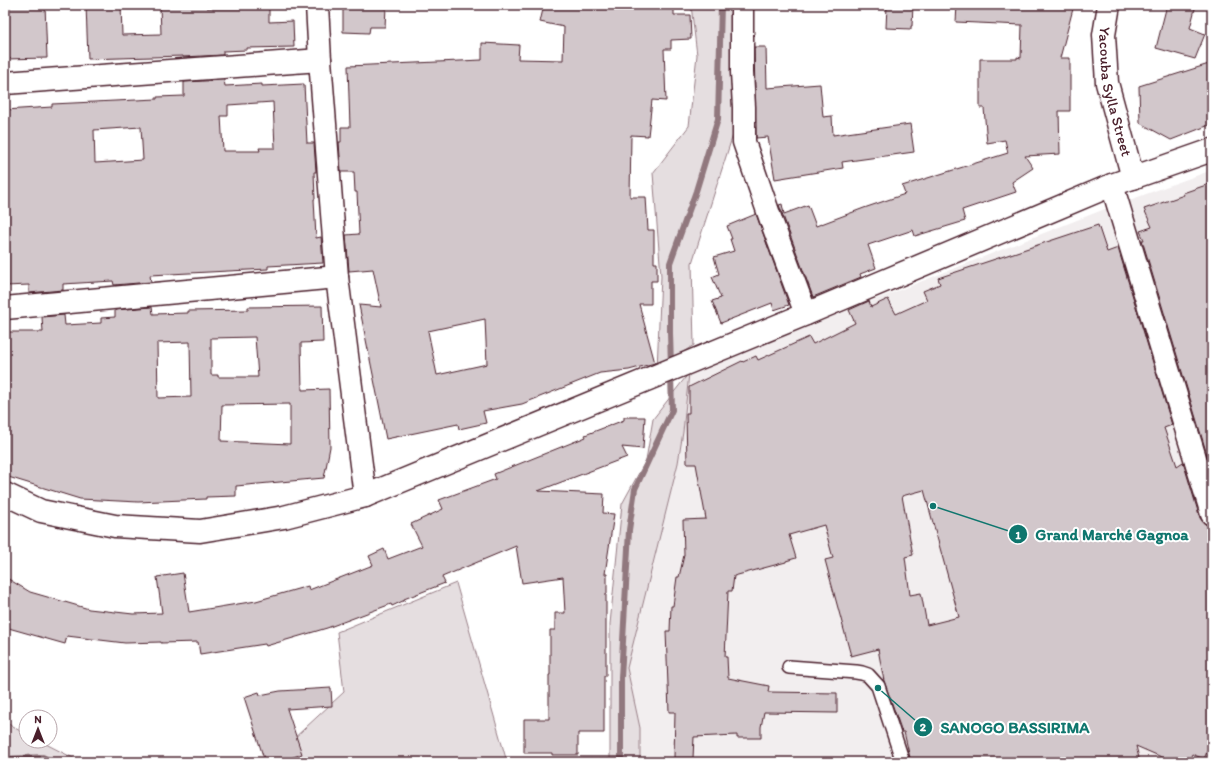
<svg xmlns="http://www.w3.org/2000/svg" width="1217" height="767" font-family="Itim,sans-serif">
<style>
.built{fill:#f2eeef}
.green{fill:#e5dee0;stroke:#987e86}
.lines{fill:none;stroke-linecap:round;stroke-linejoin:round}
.stream{stroke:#91787e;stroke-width:6}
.building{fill:#d2c7cb;stroke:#4a1f2b;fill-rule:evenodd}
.lane-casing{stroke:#4a1f2b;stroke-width:16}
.street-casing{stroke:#4a1f2b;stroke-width:25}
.secondary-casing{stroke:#4a1f2b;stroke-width:25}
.lane{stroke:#fff;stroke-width:13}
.street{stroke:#fff;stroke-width:22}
.secondary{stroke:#fff;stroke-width:22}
.labels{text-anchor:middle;stroke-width:4;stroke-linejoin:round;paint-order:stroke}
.street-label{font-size:15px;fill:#4a1f2b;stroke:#fff}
.leader{fill:none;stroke:#0f766e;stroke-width:1.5}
.callout-dot{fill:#0f766e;stroke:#fff;stroke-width:1.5}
.mark-label{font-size:12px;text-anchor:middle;font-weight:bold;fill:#fff}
.callout-label{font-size:16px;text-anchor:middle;font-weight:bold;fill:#0f766e;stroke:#fff;stroke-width:4;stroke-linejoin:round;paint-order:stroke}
</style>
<rect width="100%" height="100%" fill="#fff"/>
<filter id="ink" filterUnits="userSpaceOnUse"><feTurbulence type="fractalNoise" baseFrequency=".025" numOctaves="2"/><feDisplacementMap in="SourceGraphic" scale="8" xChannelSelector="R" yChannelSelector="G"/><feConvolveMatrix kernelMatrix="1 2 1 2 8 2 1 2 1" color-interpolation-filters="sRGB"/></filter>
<g filter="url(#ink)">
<path class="built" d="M1212 170V762H640V728L627 668 678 463 683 432 689 373 1105 209Z"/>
<g class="green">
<path d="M691 5H736L737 122 692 263 694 345 657 369 661 276 653 173 689 126 697 55Z"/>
<path d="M689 373 683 432 678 463 627 668 640 728V762H610V624L622 504 646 460 653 419Z"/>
<path d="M456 583 507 762H284L291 741 344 692 337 632Z"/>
<path d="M5 718 11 726 26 734V741H40L81 762H5Z"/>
</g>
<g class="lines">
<g class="stream">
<path d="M671 366 670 333V263L696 191 718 119 721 5"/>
<path d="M5 759 43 757 52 762"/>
<path d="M621 762V678L629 530 635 489 672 410 671 375"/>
</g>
</g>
<g class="building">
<path d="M6 5H45L47 58 5 59Z"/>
<path d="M86 5H121L122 35 161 34 160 5H207V8H247V5H269V22L293 21 294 47 247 48V50L223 51V55L183 57V56L88 59Z"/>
<path d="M544 5H674V15H690L691 39 671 40V49H664L666 101 652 100 648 136 631 135 630 197H646L648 230H654V263H657V281H651V304H639L655 363 629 370 600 373 522 404 483 411 486 423 459 429 458 424 386 439 359 305 381 307 373 269 349 271 346 235 359 234 357 192H355L354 172H341L339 142H341V127H350L348 66 482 60V43L519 45 518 59 563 60 564 27 540 22ZM485 319 487 364 437 375 428 331Z"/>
<path d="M887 5H913L912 26H911V29L886 28Z"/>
<path d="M957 5 1012 7V5H1074L1060 58H1070V111H1059L1060 154 1025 156 1033 168 1012 182 1016 192 962 210 965 221 915 236 913 230 868 245 876 268 860 274 861 277 813 297 779 205 782 204 784 214 808 205 816 226 864 208 905 194 902 186 1008 153 1005 140 987 143 984 108H980V59H1017V57L1021 58 1022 25 956 22Z"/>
<path d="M1167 5H1196L1190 28 1205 34 1195 59 1156 48Z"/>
<path d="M343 6 386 7 385 27H370L369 33 343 32Z"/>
<path d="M754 47H766L767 88 820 84 823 117 832 116 833 135 910 124 914 152 842 162 843 168 775 179 768 137 756 138Z"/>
<path d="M1212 63V124L1171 140 1140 123 1139 86Z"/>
<path d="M224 80 225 86 262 84V86L304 84 307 143H314L316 172H314L315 199H314L316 238 321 237 323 263 268 266V269L150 275 151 282 114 285 113 281 63 284V290L29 293V285L5 286V110L52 107V104L157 99V97L184 96V82ZM273 102 275 148H259L260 151H223L221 116H228V105ZM141 127 143 160 95 163 94 130Z"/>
<path d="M1212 183V471L1142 240H1144L1140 231 1152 227 1144 209 1184 195 1183 193Z"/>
<path d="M756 214 789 305 774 310 772 303 721 323 712 301 721 298 712 277 719 274 714 257 734 251 730 239H732L727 226Z"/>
<path d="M1098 225 1107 252 1118 248 1172 425 1164 428 1177 466 1183 462 1200 518 1204 523 1209 526H1212V740L1204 759 1192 754 1188 762H1173L1136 746 1140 762H911L904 732H902L884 681 878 649 851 656 825 560 833 558 824 525 789 535 796 558 786 561V562L734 576 732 591H728L725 657H727L728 678 769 686 768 692 837 693V713L764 712 761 727V738H737V735L694 737 693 758H674L675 712H669L666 631H670L671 606H673L677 577H679L684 555 683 520 706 519 696 464H687L686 413H689V387L742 361 743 362 756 356 758 360 809 337 813 344 855 323 849 310 869 301 871 307 888 299 896 314 927 300 923 291 940 284 938 278ZM924 490 959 617 927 625 921 593 910 595 905 557 913 555 902 496Z"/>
<path d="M322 306 323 342 301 343 302 390 329 389 330 447 324 478 236 486V496L206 497V499L138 502 80 499 5 476V332H43L42 317 64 315 65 325 101 323V318L115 317V310L152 307 153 314 188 313V311L248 310V307ZM255 337 258 377H218V375H211V338ZM190 342 191 397 158 398 157 343ZM290 404V444L221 441 222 405Z"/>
<path d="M624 417H645L643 449 622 447 627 457 538 491 604 494 603 513 614 514 605 574H607V594H606V676H604V733H578V755H552V753H524V719H549V675H550V630H555V613H565L563 577 522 583 516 546 442 577 445 583 404 599 405 600 392 606 391 604 327 628 266 646 265 644 200 654 198 642 161 643V642L125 643 67 636 65 644 5 627V577L30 592 89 609 133 614 162 613 157 577 183 573 189 612 256 601 308 586 309 590 373 565 369 556 384 549 388 559 422 546 411 524 443 509 439 500 496 479 494 474 586 437 585 435 624 420Z"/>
<path d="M331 688 332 706 287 709 302 754 279 762H265L244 697 259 692 260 695 280 691Z"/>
</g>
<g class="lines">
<g class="lane-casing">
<path id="lane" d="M789 667 856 672 862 673 868 675 878 686 903 762"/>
</g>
<g class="street-casing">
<g id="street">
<path d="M317 5 320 60 337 277 365 496"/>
<path d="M742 5V72L744 107V142L772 223 806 314"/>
<path d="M5 83 320 60"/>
<path d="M1112 185 1212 514"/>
<path d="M5 308 337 277"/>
</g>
</g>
<g class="secondary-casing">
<g id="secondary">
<path id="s1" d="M1109 5 1104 35 1107 83 1133 178"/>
<path d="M5 494 41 511 115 526 200 531 284 517 365 496 806 314 1112 185 1212 150"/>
</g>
</g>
<use href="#lane" class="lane"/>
<use href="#street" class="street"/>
<use href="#secondary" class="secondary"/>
</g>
</g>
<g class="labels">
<g class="street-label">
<text dy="5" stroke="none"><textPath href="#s1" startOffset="88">Yacouba Sylla Street</textPath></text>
</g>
</g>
<path class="leader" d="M933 506L1018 534M878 688L923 727"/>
<g class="callout-dot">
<circle cx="933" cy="506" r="4"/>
<circle cx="878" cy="688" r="4"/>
<circle cx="1018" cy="534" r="10"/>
<circle cx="923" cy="727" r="10"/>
</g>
<g class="mark-label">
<text x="1018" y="539">1</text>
<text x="923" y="731">2</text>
</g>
<g class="callout-label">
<text x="1112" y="540">Grand Marché Gagnoa</text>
<text x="1015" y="733">SANOGO BASSIRIMA</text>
</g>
<rect width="1217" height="767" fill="none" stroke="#fff" stroke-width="20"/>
<rect x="10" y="10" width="1197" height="747" fill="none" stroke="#4a1f2b" stroke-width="1.5" filter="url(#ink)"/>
<g transform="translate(38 729)"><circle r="19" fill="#ffffff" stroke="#b7a5aa"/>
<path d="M0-3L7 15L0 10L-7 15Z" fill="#4a1f2b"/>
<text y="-6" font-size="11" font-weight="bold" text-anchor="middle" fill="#4a1f2b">N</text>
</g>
</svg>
